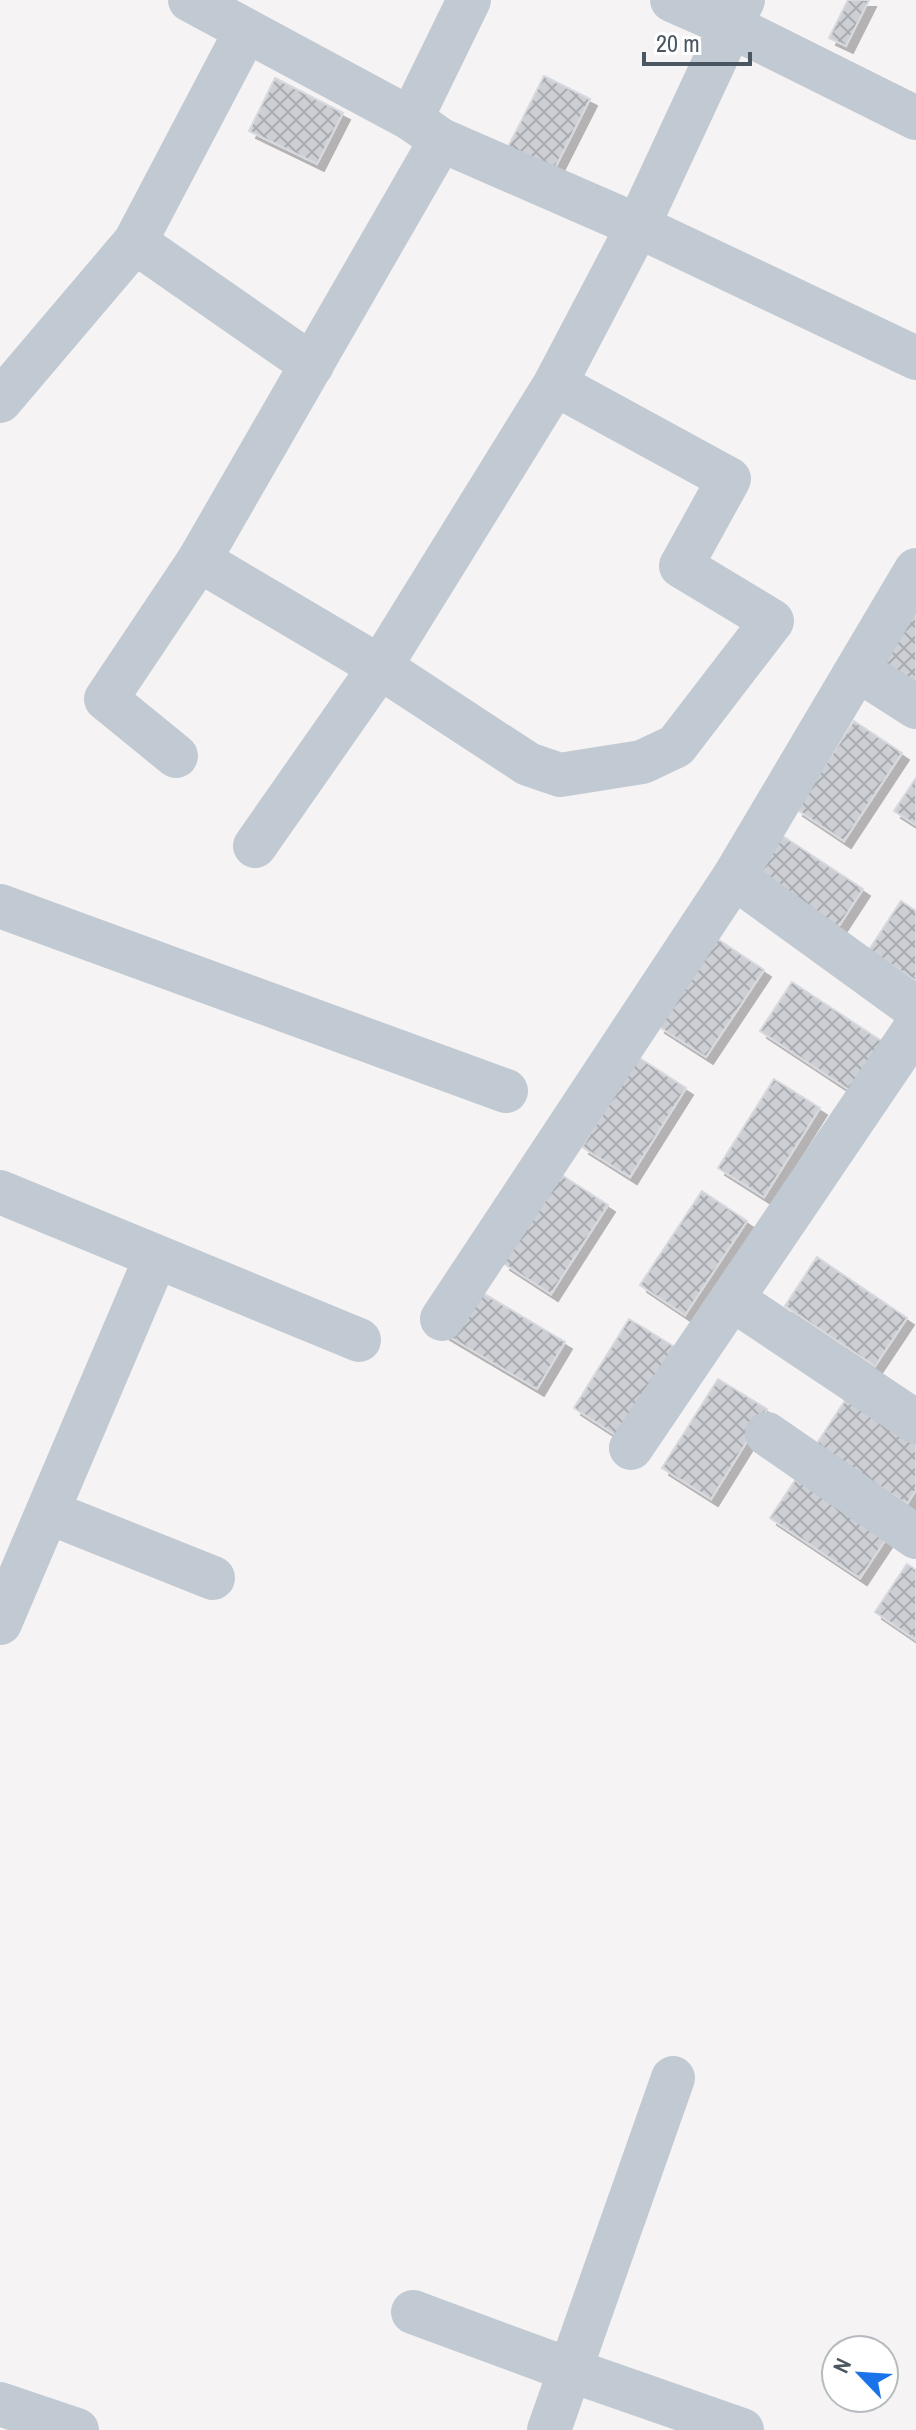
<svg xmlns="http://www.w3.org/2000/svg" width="916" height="2430" font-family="'Archivo Narrow',sans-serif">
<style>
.building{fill:url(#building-cross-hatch);stroke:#d7d9de;stroke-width:2;filter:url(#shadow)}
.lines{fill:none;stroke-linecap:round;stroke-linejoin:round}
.minor{stroke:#c1cad2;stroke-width:44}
</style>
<defs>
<pattern id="building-cross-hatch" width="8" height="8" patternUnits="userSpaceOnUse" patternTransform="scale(2)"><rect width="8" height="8" fill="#cdcfd5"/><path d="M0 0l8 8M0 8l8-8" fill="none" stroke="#a8abb0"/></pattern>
<filter id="shadow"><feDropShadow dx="7" dy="7" stdDeviation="0" flood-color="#0004"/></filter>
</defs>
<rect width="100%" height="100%" fill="#f5f3f3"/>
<g class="building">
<path d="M848 0H869L846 46 829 38Z"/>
<path d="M544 76 590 99 552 174 506 151Z"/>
<path d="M275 78 343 113 317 164 249 131Z"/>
<path d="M913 613 916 615V684L881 661Z"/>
<path d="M854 721 902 753 844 841 796 809Z"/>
<path d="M916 778V825L894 811Z"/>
<path d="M772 829 863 889 831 938 741 877Z"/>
<path d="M901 901 916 911V981L869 950Z"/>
<path d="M716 938 764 970 706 1057 658 1026Z"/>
<path d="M792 982 883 1042 851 1091 760 1031Z"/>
<path d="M638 1057 686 1088 630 1177 582 1147Z"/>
<path d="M774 1079 820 1108 764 1197 718 1168Z"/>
<path d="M560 1174 608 1205 551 1294 503 1263Z"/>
<path d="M702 1191 747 1221 685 1315 640 1285Z"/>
<path d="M817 1257 907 1318 875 1366 785 1306Z"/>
<path d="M471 1286 565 1342 537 1389 443 1333Z"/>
<path d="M629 1319 678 1349 622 1439 574 1408Z"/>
<path d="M718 1379 767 1409 711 1499 662 1468Z"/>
<path d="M848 1396 916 1441V1490L907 1504 816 1445Z"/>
<path d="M802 1470 892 1530 860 1578 770 1518Z"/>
<path d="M907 1564 916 1570V1640L875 1612Z"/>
</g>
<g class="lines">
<g class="minor">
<path d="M190 0 411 119 441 140 638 226 916 358"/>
<path d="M672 0 731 26 916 118"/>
<path d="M411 119 469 0"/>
<path d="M135 242 312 365"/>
<path d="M555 384 729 479 681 566 772 621 676 746 642 762 560 775 528 764 380 667 555 384 638 226 743 0"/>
<path d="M0 401 135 242 246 31"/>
<path d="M199 560 380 667 255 846"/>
<path d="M858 670 916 707"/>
<path d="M176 756 106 699 199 560 441 140"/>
<path d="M734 877 916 1009"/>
<path d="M0 906 506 1091"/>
<path d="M0 1192 359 1340"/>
<path d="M732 1299 916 1422"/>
<path d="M442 1319 734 877 916 570"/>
<path d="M767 1434 916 1537"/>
<path d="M631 1448 916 1027"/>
<path d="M48 1512 213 1578"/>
<path d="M0 1623 156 1257"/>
<path d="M413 2312 570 2370 742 2430"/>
<path d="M0 2404 77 2430"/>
<path d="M549 2430 673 2078"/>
</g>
</g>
<g transform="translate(860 2374) rotate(295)"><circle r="38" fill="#ffffff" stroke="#b7bbc0" stroke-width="2"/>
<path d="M0-6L14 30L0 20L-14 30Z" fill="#1a73e8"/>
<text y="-12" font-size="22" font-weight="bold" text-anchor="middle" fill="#4a5661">N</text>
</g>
<path d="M644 52v12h106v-12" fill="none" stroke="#4a5661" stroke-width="4"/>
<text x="656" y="52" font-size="24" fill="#4a5661" stroke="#ffffff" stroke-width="6" paint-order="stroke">20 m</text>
</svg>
